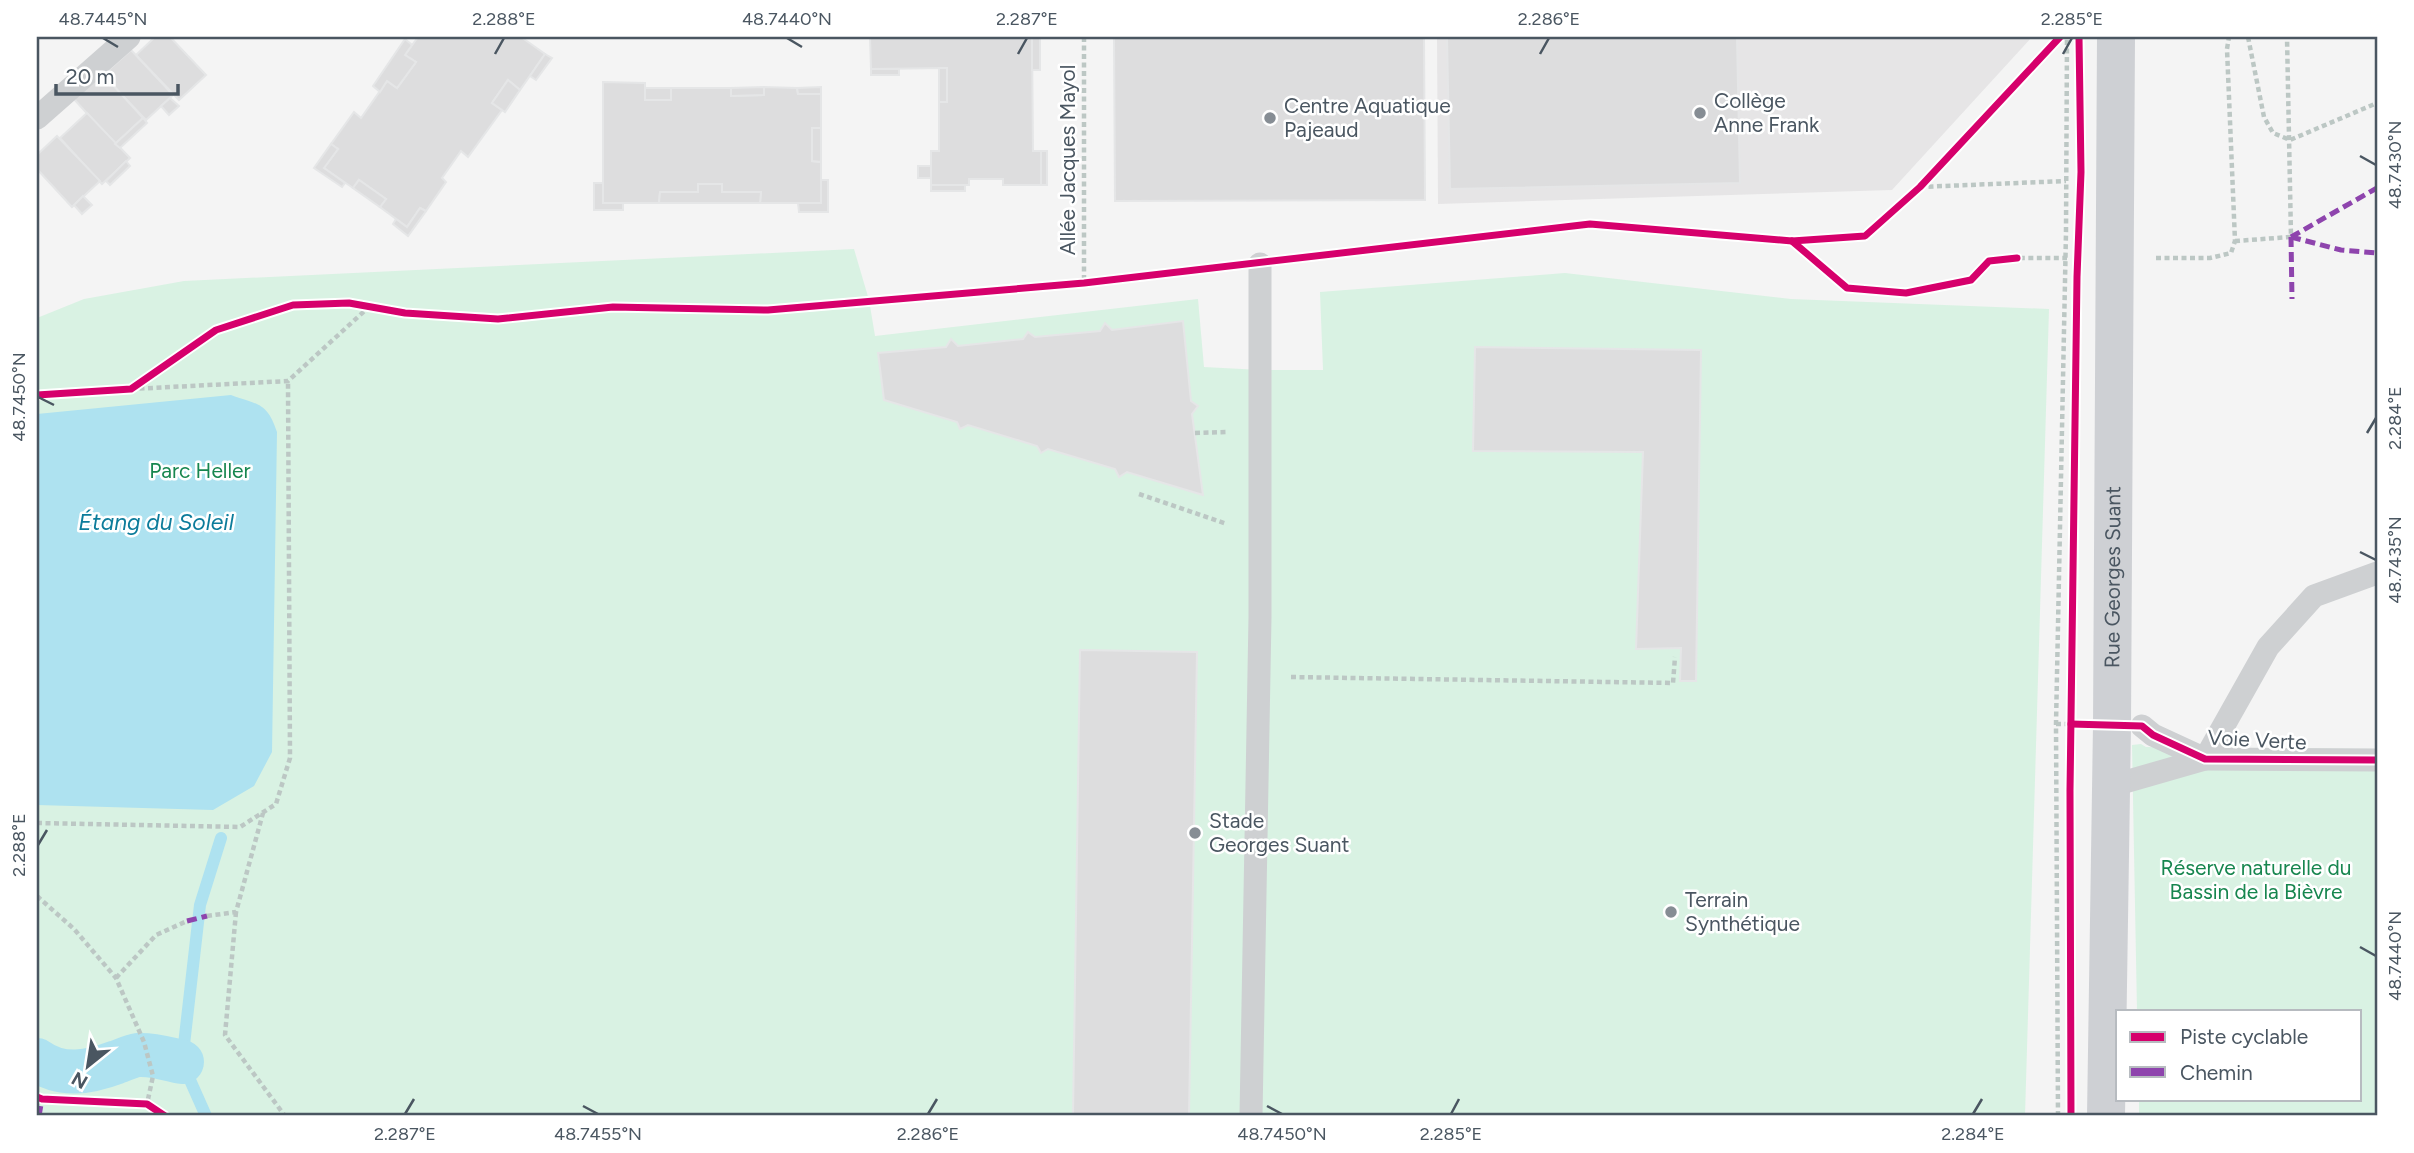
<svg xmlns="http://www.w3.org/2000/svg" width="2414" height="1153" font-family="Figtree,sans-serif">
<style>
.education{fill:#e6e5e6}
.green{fill:#d9f2e3}
.water{fill:#aee2f0}
.lines{fill:none;stroke-linecap:round;stroke-linejoin:round}
.stream{stroke:#aee2f0;stroke-width:12}
.canal{stroke:#aee2f0;stroke-width:44}
.building{fill:#ddddde;stroke:#e5e6e7;stroke-width:2}
.path{stroke:#bcc7c4;stroke-width:4.5;stroke-dasharray:5 3.5;stroke-linecap:butt}
.lane{stroke:#ced0d2;stroke-width:23}
.secondary{stroke:#ced0d4;stroke-width:38}
.quiet{stroke:#8e44ad;stroke-width:5;stroke-dasharray:10 5;stroke-linecap:butt}
.cycleway-casing{stroke:#fff;stroke-width:11}
.cycleway{stroke:#d6006c;stroke-width:7}
.ticks{fill:none;stroke:#4a5661;stroke-width:2.5}
.poi-dot{fill:#868d94;stroke:#fff;stroke-width:2.5}
.labels{text-anchor:middle;stroke-width:5;stroke-linejoin:round;paint-order:stroke}
.poi-label{font-size:21px;fill:#4a5661;stroke:#fff;text-anchor:start}
.street-label{font-size:21px;fill:#4a5661;stroke:#fff}
.park-label{font-size:21px;fill:#17864f;stroke:#fff}
.water-label{font-size:23px;font-style:italic;fill:#0c7c9b;stroke:#fff}
.neatline{fill:none;stroke:#4a5661;stroke-width:2.5}
.ticks-label{font-size:18px;text-anchor:middle;fill:#4a5661}
</style>
<rect width="100%" height="100%" fill="#f4f4f4"/>
<path class="education" d="M1437 37H2032L1892 190 1438 204Z"/>
<g class="green">
<path d="M854 249 869 300 875 336 1198 299 1204 367 1261 370H1323L1320 292 1565 273 1791 299 2049 309 2025 1116H37V318L84 299 184 281Z"/>
<path d="M2141 744 2146 747 2377 749V1116H2139V1099H2360V1011H2137L2132 745Z"/>
</g>
<path class="water" d="M231 395C258 405 267 402 277 432L272 752 254 786 213 810 37 805V414Z"/>
<g class="lines">
<path class="stream" d="M206 1116 182 1062 200 905 221 838"/>
<path class="canal" d="M37 1060C62 1078 90 1072 117 1062 123 1060 131 1056 138 1055 153 1054 168 1059 182 1062"/>
</g>
<g class="building">
<path d="M155 37H170L206 75 179 100 136 55Z"/>
<path d="M418 37H521L545 54 520 90 508 80 492 103 502 110 468 157 461 151 442 178 446 182 426 211 420 208 407 227 380 207 386 199 359 180 353 188 324 168 338 149 331 144 354 112 361 118 387 81 397 88 416 62 405 55Z"/>
<path d="M870 37H1032L1033 151H1041V185H1003V179H969V185H931V151H939V102H947V68L871 69Z"/>
<rect x="1032" y="37" width="8" height="33"/>
<path d="M1114 37H1424L1425 200 1115 201Z"/>
<path d="M1447 37H1737L1740 183 1450 189Z"/>
<path d="M405 39 412 45 405 55 416 62 397 88 387 81 380 92 373 86Z"/>
<path d="M131 50 173 95 146 120 103 75Z"/>
<path d="M545 54 552 58 536 80 530 76Z"/>
<rect x="939" y="68" width="8" height="34"/>
<rect x="871" y="69" width="28" height="6"/>
<path d="M101 72 143 118 115 144 73 98Z"/>
<path d="M508 80 520 90 505 112 492 103Z"/>
<path d="M603 82 645 83V100H671V88H731V96L764 95V87L797 88 798 94H821V128H812V161L821 162V203H760L761 192H722V184H698V192H660L659 203H603Z"/>
<path d="M764 87V95L731 96V88Z"/>
<path d="M821 87V94H798L797 88Z"/>
<rect x="645" y="88" width="26" height="12"/>
<path d="M170 98 179 106 169 115 161 106Z"/>
<path d="M87 113 130 158 102 184 60 138Z"/>
<path d="M143 118 147 123 120 148 115 144Z"/>
<path d="M812 128H821V162L812 161Z"/>
<path d="M57 136 100 181 72 207 37 169V155Z"/>
<path d="M331 144 338 149 324 168 345 183 342 187 314 168Z"/>
<rect x="1041" y="151" width="6" height="34"/>
<path d="M126 161 130 166 110 185 106 181Z"/>
<rect x="918" y="166" width="13" height="12"/>
<path d="M359 180 386 199 380 207 353 188Z"/>
<path d="M821 180H828V212H799L798 203H821Z"/>
<path d="M594 183H603V203H623V210H594Z"/>
<path d="M698 184H722V192H761L760 203H659L660 192H698Z"/>
<rect x="931" y="185" width="34" height="6"/>
<path d="M83 196 92 205 82 214 74 205Z"/>
<path d="M420 208 426 211 408 236 393 224 396 219 407 227Z"/>
<path d="M1183 321 1191 401 1198 406 1192 414 1203 495 1127 472 1119 477 1115 469 1048 449 1041 453 1037 446 968 425 960 429 957 422 884 400 878 353 946 347 951 339 958 346 1023 339 1028 332 1035 337 1100 331 1105 323 1112 330Z"/>
<path d="M1475 347 1701 350 1696 681H1680L1681 648 1636 649 1643 452 1473 451Z"/>
<path d="M1080 650 1197 652 1189 1116H1073Z"/>
</g>
<g class="lines">
<g class="path">
<path d="M1084 37V283"/>
<path d="M2248 37 2264 117 2273 133 2290 140 2377 103"/>
<path d="M1920 187 2066 181"/>
<path d="M1792 241 1847 288 1906 293 1971 280 1989 261 2017 258H2067"/>
<path d="M2235 241 2291 237 2287 37"/>
<path d="M2156 258H2210L2231 253 2235 241 2227 49 2229 37"/>
<path d="M131 389 288 381 371 305"/>
<path d="M1195 433 1228 432"/>
<path d="M1139 494 1227 524"/>
<path d="M1291 677 1673 683 1675 657"/>
<path d="M2056 724H2071"/>
<path d="M37 823 240 827 276 804 290 758 288 381"/>
<path d="M37 896 74 929 116 978 144 1042 153 1076 147 1104 165 1116"/>
<path d="M236 912 225 1035 285 1116"/>
<path d="M207 916 236 912 263 813"/>
<path d="M116 978 156 935 187 921"/>
<path d="M2058 1116 2056 724 2066 232 2067 37"/>
</g>
<g class="lane">
<path d="M37 118 129 37"/>
<path d="M2142 726 2153 735 2205 759 2377 760"/>
<path d="M2111 786 2205 759 2268 647 2314 596 2377 573"/>
<path d="M1251 1116 1260 617V264"/>
</g>
<path class="secondary" id="s1" d="M2106 1116 2112 725 2116 37"/>
<g class="quiet">
<path d="M2291 237 2377 188"/>
<path d="M2291 237 2341 250 2377 253"/>
<path d="M2291 237 2292 299"/>
<path d="M187 921 207 916"/>
<path d="M39 1116 42 1099"/>
</g>
<g class="cycleway-casing">
<g id="cycleway">
<path d="M1792 241 1847 288 1906 293 1971 280 1989 261 2017 258"/>
<path d="M37 395 131 389 216 330 293 305 349 303 405 313 498 319 613 307 768 310 1084 283 1590 224 1792 241 1865 236 1920 187 2060 37"/>
<path d="M2071 724 2142 726 2153 735 2205 759 2377 760"/>
<path d="M37 1097 42 1099 147 1104 165 1116"/>
<path d="M2071 1116 2070 791 2077 277 2081 172 2079 37"/>
</g>
</g>
<use href="#cycleway" class="cycleway"/>
</g>
<path class="ticks" d="M103 38 118 47M787 38 802 47M495 54 504 38M1018 54 1027 38M1540 54 1549 38M2063 54 2072 38M2360 156 2376 165M38 397 54 405M2367 433 2376 418M2360 552 2376 560M38 845 47 830M2360 947 2376 956M583 1106 598 1114M1267 1106 1282 1114M405 1114 414 1099M928 1114 937 1099M1451 1114 1459 1099M1973 1114 1982 1099"/>
<g class="poi-dot">
<circle cx="1700" cy="113" r="7"/>
<circle cx="1270" cy="118" r="7"/>
<circle cx="1195" cy="833" r="7"/>
<circle cx="1671" cy="912" r="7"/>
</g>
<g class="labels">
<g class="poi-label">
<text x="1714" y="108">Collège<tspan x="1714" dy="24">Anne Frank</tspan></text>
<text x="1284" y="113">Centre Aquatique<tspan x="1284" dy="24">Pajeaud</tspan></text>
<text x="1209" y="828">Stade<tspan x="1209" dy="24">Georges Suant</tspan></text>
<text x="1685" y="907">Terrain<tspan x="1685" dy="24">Synthétique</tspan></text>
</g>
<g class="street-label">
<text transform="translate(1068 160) rotate(-90)" y="7">Allée Jacques Mayol</text>
<text dy="7" stroke="none"><textPath href="#s1" startOffset="539">Rue Georges Suant</textPath></text>
<text transform="translate(2257 740) rotate(3)" y="7">Voie Verte</text>
</g>
<g class="park-label">
<text x="200" y="478">Parc Heller</text>
<text x="2256" y="875">Réserve naturelle du<tspan x="2256" dy="24">Bassin de la Bièvre</tspan></text>
</g>
<g class="water-label">
<text x="156" y="530">Étang du Soleil</text>
</g>
</g>
<rect width="2414" height="1153" fill="none" stroke="#ffffff" stroke-width="77"/>
<rect x="2116" y="1010" width="245" height="91" fill="#ffffff" stroke="#b7bbc0" stroke-width="2"/>
<rect x="2130" y="1032" width="35" height="10" fill="#d6006c" stroke="#b7bbc0" stroke-width="2"/>
<text x="2180" y="1044" font-size="21" fill="#4a5661">Piste cyclable</text>
<rect x="2130" y="1067" width="35" height="10" fill="#8e44ad" stroke="#b7bbc0" stroke-width="2"/>
<text x="2180" y="1080" font-size="21" fill="#4a5661">Chemin</text>
<g transform="translate(88 1066) rotate(210)" stroke="#ffffff" stroke-width="5" paint-order="stroke">
<path d="M0-5L12 26L0 18L-12 26Z" fill="#4a5661"/>
<text y="-10" font-size="19" font-weight="bold" text-anchor="middle" fill="#4a5661">N</text>
</g>
<path d="M56 84v10h122v-10" fill="none" stroke="#4a5661" stroke-width="3.5"/>
<text x="66" y="84" font-size="21" fill="#4a5661" stroke="#ffffff" stroke-width="5" paint-order="stroke">20 m</text>
<rect x="38" y="38" width="2338" height="1076" class="neatline"/>
<g class="ticks-label">
<text x="103" y="25">48.7445°N</text>
<text x="504" y="25">2.288°E</text>
<text x="787" y="25">48.7440°N</text>
<text x="1027" y="25">2.287°E</text>
<text x="1549" y="25">2.286°E</text>
<text x="2072" y="25">2.285°E</text>
<text transform="translate(2395 165) rotate(-90)" y="6">48.7430°N</text>
<text transform="translate(19 397) rotate(-90)" y="6">48.7450°N</text>
<text transform="translate(2395 418) rotate(-90)" y="6">2.284°E</text>
<text transform="translate(2395 560) rotate(-90)" y="6">48.7435°N</text>
<text transform="translate(19 845) rotate(-90)" y="6">2.288°E</text>
<text transform="translate(2395 956) rotate(-90)" y="6">48.7440°N</text>
<text x="405" y="1140">2.287°E</text>
<text x="598" y="1140">48.7455°N</text>
<text x="928" y="1140">2.286°E</text>
<text x="1282" y="1140">48.7450°N</text>
<text x="1451" y="1140">2.285°E</text>
<text x="1973" y="1140">2.284°E</text>
</g>
</svg>
